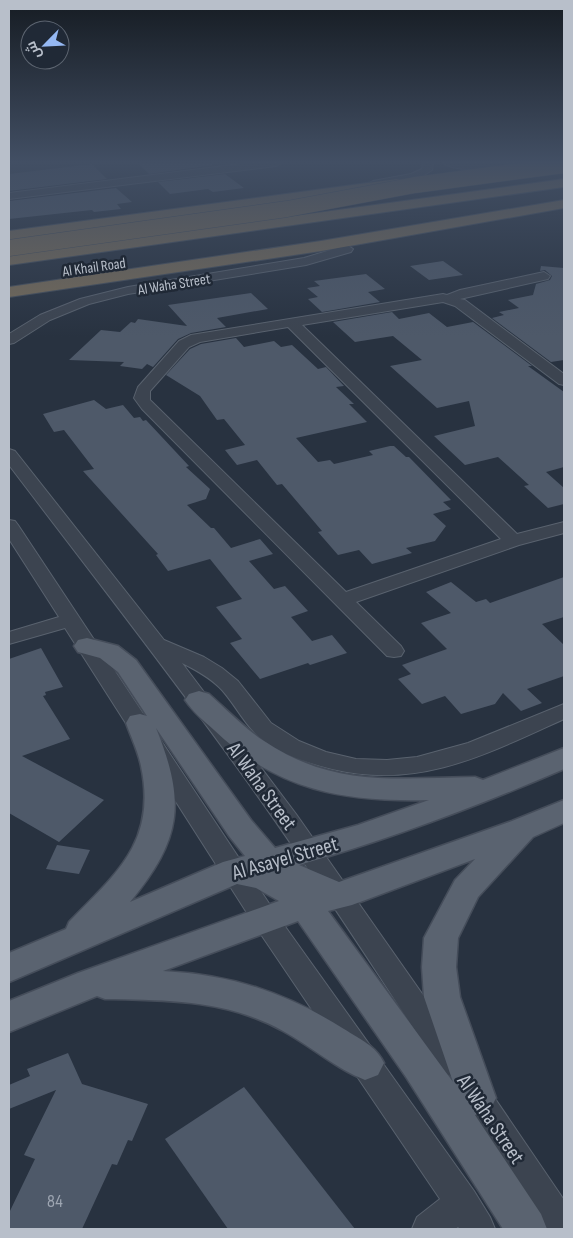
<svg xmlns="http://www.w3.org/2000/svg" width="573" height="1238" font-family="'Sofia Sans Condensed',Cairo,sans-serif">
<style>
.building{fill:#4e5969}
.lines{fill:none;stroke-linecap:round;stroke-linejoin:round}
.minor-casing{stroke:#59626e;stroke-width:2}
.major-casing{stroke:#454d5a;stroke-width:3}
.highway-casing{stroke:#464f5b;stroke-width:2}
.minor{fill:#3c4450;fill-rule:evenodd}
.major{fill:#5a6370;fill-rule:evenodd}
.highway{fill:#766b59;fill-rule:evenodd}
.highway-bridge-casing{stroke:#464f5b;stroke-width:17;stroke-linecap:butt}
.highway-bridge{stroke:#766b59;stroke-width:16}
.labels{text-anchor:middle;stroke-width:5;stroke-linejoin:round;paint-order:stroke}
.far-street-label{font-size:15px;fill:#b8bfca;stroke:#202936}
.near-number-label{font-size:18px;fill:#9ea6b2}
.near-street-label{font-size:21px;fill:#b8bfca;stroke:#202936}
</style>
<rect width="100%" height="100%" fill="#283240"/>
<g class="building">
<path d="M138 163H211L213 165 149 174Z"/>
<path d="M92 164 107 179 9 191V174Z"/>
<path d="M225 174 244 188 213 192 208 189 170 194 158 182Z"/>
<path d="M116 188 132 202 117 204 121 209 94 212 92 210 9 219V201Z"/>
<path d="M443 261 463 275 429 280 410 266Z"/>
<path d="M541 266 564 268V360L551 362 492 318 504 315 499 312 519 308 508 300 533 295 536 284 550 280 552 276 545 270 540 271Z"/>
<path d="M366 274 385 289 368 292 380 302 322 312 308 299 318 297 307 288 320 286 314 281Z"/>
<path d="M251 293 268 309 217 318 226 327 191 333 178 339 153 367 147 364 142 369 120 366 124 362 69 360 101 330 120 332 131 322 135 323 138 319 187 326 168 305Z"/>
<path d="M392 312 399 319 429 313 447 327 473 322 532 366H528L564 392V467L546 472 564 488V504L548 508 524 486 529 485 498 457 465 465 434 436 475 426 469 401 437 408 390 366 422 360 393 336 355 342 333 322Z"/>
<path d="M236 338 244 347 274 341 281 347 292 345 318 369 326 367 344 386 336 387 354 404H349L367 422 296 438 318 462 330 460 334 464 373 455 369 451 390 446H394L406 457H409L451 500 443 502 451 509 433 514 446 526 435 541 406 548 412 553 372 564 359 550 338 555 318 532 322 531 282 484 277 485 257 460 237 465 225 450 245 445 224 419 217 420 200 396 166 375 190 349 201 344Z"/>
<path d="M94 400 106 409 123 405 134 418 140 417 143 421 146 420 189 466 186 467 210 489 206 499 187 505 211 528H214L231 548 260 539 273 554 249 561 274 589 285 586 308 611 291 617 312 641 332 635 347 653 310 665 308 663 260 679 230 643 242 639 216 607 242 599 210 559 168 571 156 555 158 554 83 471 94 469 64 430 54 432 43 414Z"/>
<path d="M564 577V617L542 624 564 645V676L527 689 542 703 521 711 503 693 495 704 461 714 445 696 422 704 398 679 411 674 402 665 447 649 421 623 451 613 426 592 451 582 476 602 486 599 490 603Z"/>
<path d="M41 648 63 687 45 692 46 695 43 696 70 739 22 756 104 800 59 842 9 813V659Z"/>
<path d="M57 845 90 850 79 874 46 869Z"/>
<path d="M68 1053 82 1084 148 1104 132 1141 128 1140 117 1165 112 1164 82 1229H9V1213L35 1159 24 1155 56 1090 9 1109V1085L30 1076 27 1069Z"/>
<path d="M244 1087 355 1229H228L165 1139Z"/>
</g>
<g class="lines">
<g class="minor-casing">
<g id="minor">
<path d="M248 163H281L276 166 9 199V193Z"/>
<path d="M423 163H433L432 170 418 179 373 187 368 184 373 181 411 174 422 169Z"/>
<path d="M443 163H520L515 166C497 167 458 174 443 163Z"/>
<path d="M347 245 353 249 351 252 306 265 128 294 89 304 50 320 14 343 9 344V334L40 315 80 299 128 287 304 258Z"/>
<path d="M544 272 550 276 548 279 460 299 465 300 564 374V385L559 384 455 306 443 302 302 325 517 534 564 522V533L519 545 356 602 401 646 404 651 401 656 394 657 387 656 142 409 134 398 138 387 179 341 191 335 443 294 447 295 460 290ZM288 327 501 539 346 592 150 400V391L189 347 200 342Z"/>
<path d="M9 449 15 451 164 640 204 657 222 668 238 681 271 723 299 741 326 752 356 759 387 760 417 757 468 743 564 704V719C487 754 419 790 332 769 308 763 283 755 263 740 245 726 237 707 222 690 211 678 196 670 182 663L296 814 465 1055 469 1064 465 1073 454 1077 443 1073C381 979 320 883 254 791 175 680 91 573 9 465Z"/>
<path d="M9 520 15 521 18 525 274 911 474 1191 490 1217 495 1229H460L458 1227 455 1229H412L417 1217 440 1199 256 927 65 628 9 644V632L59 617 9 539Z"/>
<path d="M470 1074 481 1078 564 1200V1229H545L459 1098 455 1088 459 1078Z"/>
</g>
</g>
<g class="major-casing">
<path id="major" d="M87 638 118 646 136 660 251 820 275 848 358 825 429 800C344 802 278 791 214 730 204 721 193 712 185 700L189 694 199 691 209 694C227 710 244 728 264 741 334 788 396 778 475 777L483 780 564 748V769C478 806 390 839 299 865L339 882 512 821 564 800V823L533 837 478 897 458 938 456 967 460 997 496 1098 490 1110 475 1115 541 1214 547 1229H503L406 1077 298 921 163 971C232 975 285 992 344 1029 360 1039 376 1046 384 1063L378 1075 365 1080C336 1069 311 1046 283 1031 228 1000 167 1000 105 999L97 996 9 1032V1001L78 973 279 901 256 888 237 884 9 982V953L66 929 69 922C117 873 157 841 141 766 138 751 131 737 126 723L130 716 140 714 147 716 118 672 100 658 78 652 74 646 78 640ZM156 728 229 836 245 856 223 862 130 902C182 839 186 802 156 728ZM475 859 455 880 424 938 422 967 424 997 453 1082 328 911 352 905Z"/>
</g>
<g class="highway-casing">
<g id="highway">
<path d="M397 179 402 180 404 183 402 186 9 241V231Z"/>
<path d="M564 179V187L9 265V255Z"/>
<path d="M564 200V208L321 251 9 297V287L321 241Z"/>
</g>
</g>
<use href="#minor" class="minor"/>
<use href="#major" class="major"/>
<use href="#highway" class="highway"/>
<g class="highway-bridge-casing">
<path id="highway-bridge" d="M9 248 287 209 415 185 564 165"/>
</g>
<use href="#highway-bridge" class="highway-bridge"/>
</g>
<linearGradient id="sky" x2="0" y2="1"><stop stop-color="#161c23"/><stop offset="0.48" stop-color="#424f64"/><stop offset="1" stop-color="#424f64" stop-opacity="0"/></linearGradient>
<rect width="573" height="337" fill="url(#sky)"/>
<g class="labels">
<g class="far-street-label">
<text transform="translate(94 267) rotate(-8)" y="5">Al Khail Road</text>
<text transform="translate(174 284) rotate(-9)" y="5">Al Waha Street</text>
</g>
<g class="near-number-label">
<text x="55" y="1207">84</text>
</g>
<g class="near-street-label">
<text transform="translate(262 786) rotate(54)" y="7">Al Waha Street</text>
<text transform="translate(285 858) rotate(-16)" y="7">Al Asayel Street</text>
<text transform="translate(491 1119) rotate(56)" y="7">Al Waha Street</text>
</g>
</g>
<rect width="573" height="1238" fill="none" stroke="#b8bfca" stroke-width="20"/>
<g transform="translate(45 45) rotate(246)"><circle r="24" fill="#202936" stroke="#5d6571"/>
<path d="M0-4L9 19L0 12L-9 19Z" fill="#95b8f3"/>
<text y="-8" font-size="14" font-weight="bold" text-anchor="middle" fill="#b8bfca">ش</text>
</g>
</svg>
